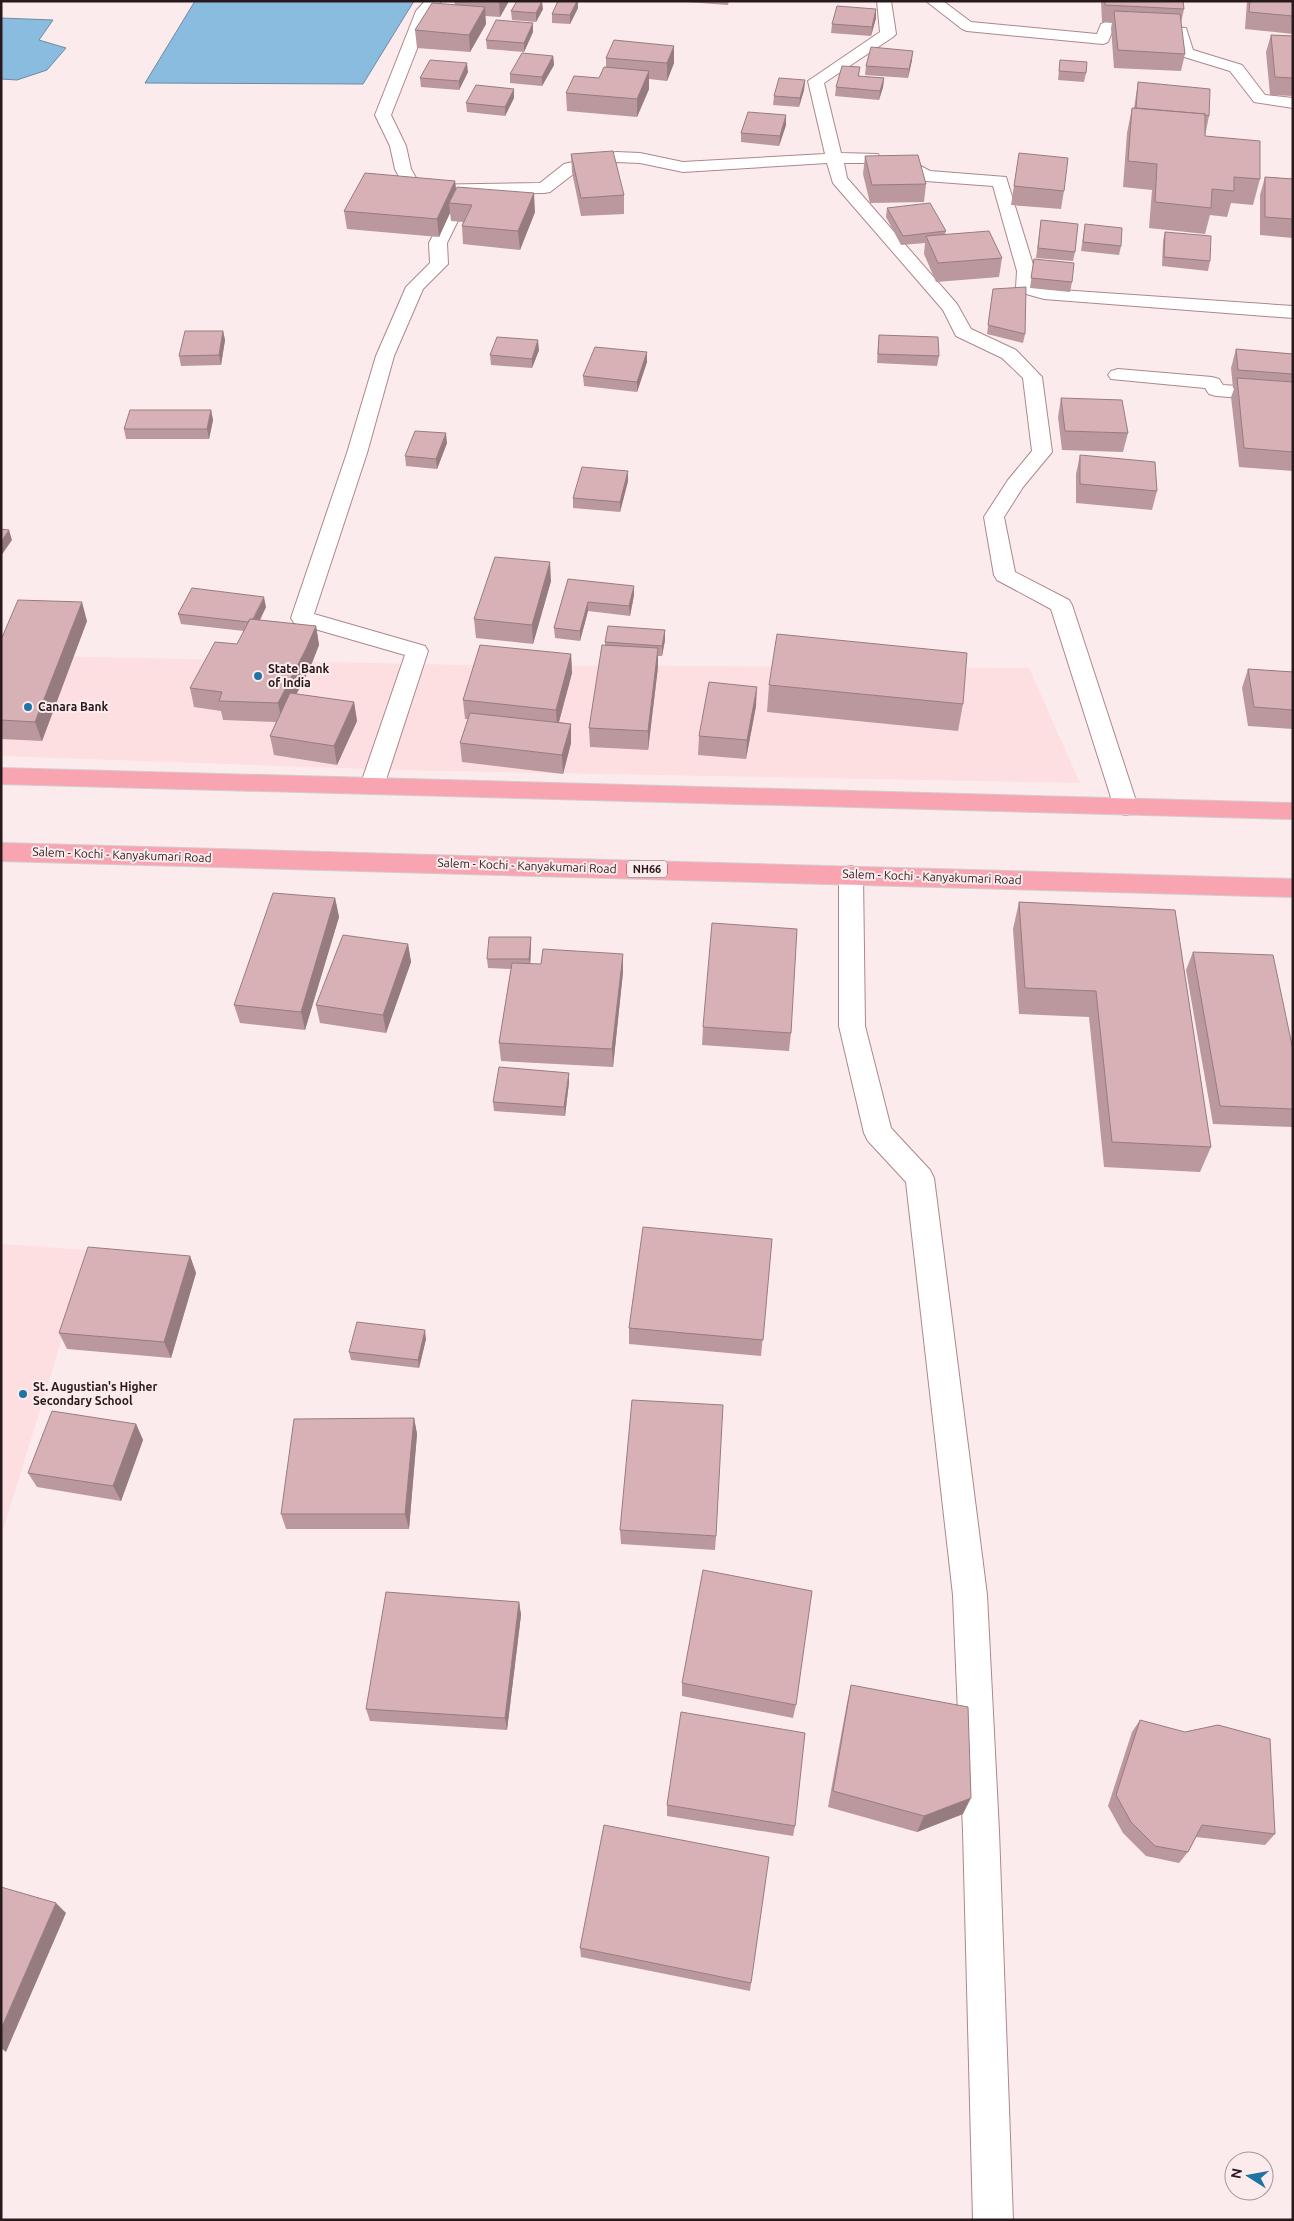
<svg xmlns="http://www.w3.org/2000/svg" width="1294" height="2221" font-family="Ubuntu,sans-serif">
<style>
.built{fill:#fddfe2}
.water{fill:#8abcdf;stroke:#6d8ba4}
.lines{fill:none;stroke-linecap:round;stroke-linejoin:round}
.street-casing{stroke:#ad878c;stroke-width:2}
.highway-casing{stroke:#d0cdcd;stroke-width:2}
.street{fill:#fff;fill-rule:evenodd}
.highway{fill:#f9a4b1;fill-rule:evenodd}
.wall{fill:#ba989d}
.shaded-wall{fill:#977c7f}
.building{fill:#d8b1b6;stroke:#977c7f}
.poi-dot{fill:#1f74a4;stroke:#fcebed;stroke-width:2}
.labels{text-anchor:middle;stroke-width:4;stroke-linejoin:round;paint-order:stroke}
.shield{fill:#fcebed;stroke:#68595b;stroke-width:1}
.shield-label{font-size:11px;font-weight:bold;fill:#281a1c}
.poi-label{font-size:12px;font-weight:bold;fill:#281a1c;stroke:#fcebed;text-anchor:start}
.street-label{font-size:12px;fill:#281a1c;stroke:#fcebed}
</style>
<rect width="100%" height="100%" fill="#fcebed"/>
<g class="built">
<path d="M1 655 471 665 1029 668 1080 783 396 770 1 756Z"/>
<path d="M1 1244 89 1250 1 1537Z"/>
</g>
<g class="water">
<path d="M195 1H414L363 84 145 83Z"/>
<path d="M1 18 53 20 39 40 66 48 47 70 17 80 1 79Z"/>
</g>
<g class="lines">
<g class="street-casing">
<g id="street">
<path d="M425 1H441L431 13 391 115 406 146 411 169 420 185 540 183 564 164 616 152 640 153 683 162 825 154 808 81 880 32 877 1H891L896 34 893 37 824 83 841 153 878 154 883 165 917 164 930 171 1006 177 1035 271 1034 285 1046 289 1293 306V318L1044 299 1019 292 1016 288 1017 271 993 186 926 181 913 174H871L866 163H844L847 178 957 304 971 329 1016 350 1042 377 1052 452 1023 487 1004 517 1015 572 1069 600 1072 605 1138 807 1135 813 1126 815 1117 813 1114 807 1051 609 997 580 994 575 984 517 1008 480 1032 451 1023 378 1002 358 956 336 943 310 833 183 827 163 683 172 640 163 616 162 576 172 550 192 544 193 471 194 447 243 448 264 423 289 394 356 367 453 314 614 425 646 428 651 384 786 380 792 372 794 364 792 360 786 405 655 294 623 291 618 347 453 376 356 406 287 430 263 429 243 454 195 408 194 395 169 390 146 375 115 416 11Z"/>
<path d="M926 1H943L971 22 1097 34 1101 24 1106 22 1186 28 1193 50 1242 65 1265 95 1293 98V108L1254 102 1230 71 1181 56 1174 35 1112 32 1108 42 1103 44 967 31 962 29Z"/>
<path d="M1118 369 1212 377 1219 379 1223 385 1293 390V402L1216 396 1209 394 1205 388 1111 379 1108 375 1111 371Z"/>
<path d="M851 866 860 869 863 875 865 1026 891 1128 930 1170 934 1178 987 1595 999 1831 1013 2220H973L963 1831 953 1595 906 1182 868 1141 864 1133 839 1026V875L842 869Z"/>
</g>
</g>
<g class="highway-casing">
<g id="highway">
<path d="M1 768 1293 803V819L1 784Z"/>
<path d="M1 843 1293 879V897L1 861Z"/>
</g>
</g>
<use href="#street" class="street"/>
<use href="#highway" class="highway"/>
</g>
<g class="wall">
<path d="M454 1H509L500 17 485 16 486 24 470 52 417 48 415 30 455 5Z"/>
<path d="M558 1H578V8L570 24 552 23V14Z"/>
<path d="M672 1H729L728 5Z"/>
<path d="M1101 1H1183L1184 9 1181 23 1185 54 1181 71 1114 68 1111 28 1112 23 1102 22Z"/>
<path d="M1247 1H1293V34L1245 29Z"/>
<path d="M543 9 536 22 512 20 511 11Z"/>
<path d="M876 9V18L871 36 831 33 832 24Z"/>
<path d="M533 32 524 52 487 49 486 40Z"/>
<path d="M1271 35 1293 36V96L1270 95 1266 52Z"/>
<path d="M674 46V63L667 81 649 79V89L637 117 567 111 566 93 599 78 606 67V58Z"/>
<path d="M553 56 554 65 542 86 510 83V74Z"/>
<path d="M912 60 908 78 865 75 866 66Z"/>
<path d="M1060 60 1086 73 1084 82 1058 80Z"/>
<path d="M860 67 859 76 884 78 883 87 879 100 835 96 836 87Z"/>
<path d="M468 72 459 90 421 87 420 78Z"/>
<path d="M805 80 804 90 799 107 773 105 774 96Z"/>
<path d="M1138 82 1209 116 1205 136 1260 179 1253 205 1231 203 1227 217 1210 215 1205 234 1149 228 1152 190 1123 187 1127 133 1132 108H1134Z"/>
<path d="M514 98 505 116 467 112 466 103Z"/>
<path d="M786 125 779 146 741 142V133Z"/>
<path d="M1019 153 1064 191 1061 209 1011 205Z"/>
<path d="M571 154 624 195V214L581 216 572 172Z"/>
<path d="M865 156 926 184 924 202 870 203 863 174Z"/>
<path d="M1265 177 1293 179V238L1260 235V195Z"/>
<path d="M455 181 456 189 535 212 520 250 463 244 462 226 463 222 451 221 450 213 439 237 347 229 344 211Z"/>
<path d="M887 208 946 231 945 234 1002 258 999 277 936 282 924 254 925 243 901 245 886 217Z"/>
<path d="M1041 220 1075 252 1073 261 1036 258Z"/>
<path d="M1085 224 1121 246 1119 255 1081 251Z"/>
<path d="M1165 232 1210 261 1208 271 1162 266 1163 241Z"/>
<path d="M1034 259 1072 282 1070 292 1030 288Z"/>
<path d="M993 289 1025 334 1023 343 987 334Z"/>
<path d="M223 331 225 340 221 365 181 366 179 356Z"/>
<path d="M879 335 939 356 937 366 877 363 878 345Z"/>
<path d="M1236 349 1293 354V471L1239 467 1231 397 1234 389 1233 388 1231 368Z"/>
<path d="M539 350 532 368 491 365 490 355Z"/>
<path d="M647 362 637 392 584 386 583 376Z"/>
<path d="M1061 398 1128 433 1123 452 1062 450 1058 417Z"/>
<path d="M211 410 213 420 209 439H126L124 429Z"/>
<path d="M447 443 437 469 406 466 405 456Z"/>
<path d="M1080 455 1157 491 1152 510 1076 503V474Z"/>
<path d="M628 471V481L620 512 573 508V498Z"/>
<path d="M568 579 634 595 630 616 588 611 580 641 555 638 554 628Z"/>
<path d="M551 581 533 644 476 638 474 619Z"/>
<path d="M266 607 260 620 316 626 319 645 310 668 296 694 354 702 357 721 337 765 274 755 270 736 276 722 223 720 221 711 194 707 190 688 237 644 244 631 181 624 178 614Z"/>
<path d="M87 621 42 741 1 739V640Z"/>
<path d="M665 630V640L662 656H658V667L648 750 590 747 589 728 605 645V642Z"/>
<path d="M571 654 572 673 559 722 571 724V743L563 774 462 762 460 743 468 719H465L463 700Z"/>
<path d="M1248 669 1293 672V729L1248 726 1242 688Z"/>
<path d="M769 685 963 704 958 731 767 712Z"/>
<path d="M756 706 746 759 698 755 699 736Z"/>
<path d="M335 898 339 917 305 1030 240 1023 234 1005Z"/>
<path d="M1019 902 1175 910 1211 1147 1200 1172 1104 1167 1089 1017 1019 1014 1013 929Z"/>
<path d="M531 937V947L530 964H541L623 954V972L613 1067 501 1061 499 1043 511 969 488 968 487 959Z"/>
<path d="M408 944 411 962 386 1033 320 1023 316 1005Z"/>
<path d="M1193 952 1293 1050V1127L1213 1124 1186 970Z"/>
<path d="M703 1027 791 1033 789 1051 702 1045Z"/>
<path d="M569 1082 565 1116 494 1111 493 1102Z"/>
<path d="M772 1239 761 1356 629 1344V1328Z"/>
<path d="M190 1256 196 1273 171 1358 67 1349 59 1333Z"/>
<path d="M426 1339 419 1368 351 1360 349 1352Z"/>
<path d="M414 1418 417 1434 409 1529H286L281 1514Z"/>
<path d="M136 1424 143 1440 121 1501 37 1487 28 1473Z"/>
<path d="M620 1530 716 1536 715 1550 621 1544Z"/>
<path d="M519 1602 521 1615 507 1730 370 1721 366 1709Z"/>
<path d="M682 1683 796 1705 793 1718 682 1696Z"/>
<path d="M851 1685 963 1814 917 1832 828 1807 847 1703Z"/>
<path d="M1140 1720 1275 1834 1265 1845 1196 1837 1188 1852 1179 1863 1146 1856 1123 1833 1108 1806 1132 1732Z"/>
<path d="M667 1805 795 1826 793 1836 667 1816Z"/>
<path d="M580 1948 751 1983 750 1991 581 1957Z"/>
</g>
<g class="shaded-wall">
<path d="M499 1H509L500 17Z"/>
<path d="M542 1 543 9 536 22V13Z"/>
<path d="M577 1H578V8L570 24V15Z"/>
<path d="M485 7 486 24 470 52 469 35Z"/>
<path d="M876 9V18L871 36 872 27Z"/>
<path d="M533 23V32L524 52V43Z"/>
<path d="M674 46V63L667 81V63Z"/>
<path d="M913 51 912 60 908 78 909 69Z"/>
<path d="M553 56 554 65 542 86V77Z"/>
<path d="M467 63 468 72 459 90V81Z"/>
<path d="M649 71V89L637 117V99Z"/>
<path d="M884 78 883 87 879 100 880 91Z"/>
<path d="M805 80 804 90 799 107 800 98Z"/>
<path d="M514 89V98L505 116V107Z"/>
<path d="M786 115V125L779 146 780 136Z"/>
<path d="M455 181 457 199 449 203 450 213 439 237 437 219Z"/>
<path d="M534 193 535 212 520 250 518 231Z"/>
<path d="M223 331 225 340 221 365 219 355Z"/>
<path d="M538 340 539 350 532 368V359Z"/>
<path d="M647 352V362L637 392V382Z"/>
<path d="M211 410 213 420 209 439 207 429Z"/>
<path d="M446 433 447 443 437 469 436 459Z"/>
<path d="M628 471V481L620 512V502Z"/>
<path d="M9 530 12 540 1 556V542Z"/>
<path d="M550 562 551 581 533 644 532 625Z"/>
<path d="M634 586V595L630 616 629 606Z"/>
<path d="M264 597 266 607 254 632 252 623Z"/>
<path d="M82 602 87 621 42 741 35 722Z"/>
<path d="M588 602V611L580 641V631Z"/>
<path d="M316 626 319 645 310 668 282 722 278 703Z"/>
<path d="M665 630V640L662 656V646Z"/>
<path d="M658 648V667L648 750V731Z"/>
<path d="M571 654 572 673 557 729 556 710Z"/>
<path d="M757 687 756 706 746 759 747 740Z"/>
<path d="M354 702 357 721 337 765 334 746Z"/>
<path d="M571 724V743L563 774 562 755Z"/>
<path d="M335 898 339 917 305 1030 301 1012Z"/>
<path d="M531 937V947L530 969 529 959Z"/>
<path d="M408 944 411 962 386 1033 383 1015Z"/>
<path d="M623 954V972L613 1067 612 1049Z"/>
<path d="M569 1073V1082L565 1116 564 1107Z"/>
<path d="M190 1256 196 1273 171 1358 164 1342Z"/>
<path d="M425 1330 426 1339 419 1368 418 1360Z"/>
<path d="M414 1418 417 1434 409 1529 405 1514Z"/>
<path d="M136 1424 143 1440 121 1501 113 1486Z"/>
<path d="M519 1602 521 1615 507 1730 505 1718Z"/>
<path d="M971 1798 963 1814 917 1832 924 1816Z"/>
<path d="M56 1903 66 1913 6 2052 1 2048V2029Z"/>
</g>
<g class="building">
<path d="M517 1H542L536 13 511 11Z"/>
<path d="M558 1H577L570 15 552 14Z"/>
<path d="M1105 1H1183L1184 9 1105 5Z"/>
<path d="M1250 1H1293V16L1249 12Z"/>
<path d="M432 3 485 7 469 35 415 30Z"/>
<path d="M837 6 876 9 872 27 832 24Z"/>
<path d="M1114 11 1180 14 1185 54 1118 50Z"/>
<path d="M496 20 533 23 524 43 486 40Z"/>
<path d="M1271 35 1293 36V78L1275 77Z"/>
<path d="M614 40 674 46 667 63 606 58Z"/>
<path d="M871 47 913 51 909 69 866 66Z"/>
<path d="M522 53 553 56 542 77 510 74Z"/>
<path d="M430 60 467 63 459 81 420 78Z"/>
<path d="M1060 60 1087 62 1086 73 1059 71Z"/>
<path d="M842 66 860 67 858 76 884 78 880 91 836 87Z"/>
<path d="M604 67 649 71 637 99 566 93 574 76 599 78Z"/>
<path d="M779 78 805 80 800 98 774 96Z"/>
<path d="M1138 82 1210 89 1209 116 1205 115V114L1136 108Z"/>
<path d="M476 85 514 89 505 107 466 103Z"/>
<path d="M1132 108 1205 114V136L1260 141V179L1234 177V191L1212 189 1211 208 1155 202 1157 164 1128 161Z"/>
<path d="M748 112 786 115 780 136 741 133Z"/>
<path d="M613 151 624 195 581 198 571 154Z"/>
<path d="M1019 153 1068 158 1064 191 1014 186Z"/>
<path d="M918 155 926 184 872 185 865 156Z"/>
<path d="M365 173 455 181 437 219 344 211Z"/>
<path d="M1265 177 1293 179V219L1265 217Z"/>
<path d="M457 187 534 193 518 231 462 226 472 205 449 203Z"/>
<path d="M930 203 946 231 903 236 887 208Z"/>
<path d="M1041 220 1078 224 1075 252 1038 248Z"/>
<path d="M1085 224 1122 228 1121 246 1083 242Z"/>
<path d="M989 231 1002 258 938 263 926 236Z"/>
<path d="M1165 232 1211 236 1210 261 1164 257Z"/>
<path d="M1034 259 1074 263 1072 282 1031 278Z"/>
<path d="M1026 287 1025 334 988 325 993 289Z"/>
<path d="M185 331H223L219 355 179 356Z"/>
<path d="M879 335 938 337 939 356 878 354Z"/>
<path d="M497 337 538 340 532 359 490 355Z"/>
<path d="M595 347 647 352 637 382 583 376Z"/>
<path d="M1236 349 1293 354V374L1238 370Z"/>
<path d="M1237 378 1293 382V452L1244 448Z"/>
<path d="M1061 398 1122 400 1128 433 1065 431Z"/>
<path d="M130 410H211L207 429H124Z"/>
<path d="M415 431 446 433 436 459 405 456Z"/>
<path d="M1080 455 1155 462 1157 491 1080 484Z"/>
<path d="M582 467 628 471 620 502 573 498Z"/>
<path d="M1 529 9 530 1 542Z"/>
<path d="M495 557 550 562 532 625 474 619Z"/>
<path d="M568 579 634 586 629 606 588 602 580 631 554 628Z"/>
<path d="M192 588 264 597 253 619H250L248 622 178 614Z"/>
<path d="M18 600 82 602 35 722 1 720V640Z"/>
<path d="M250 619 316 626 306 649 278 703 219 701 222 692 190 688 215 642 237 644Z"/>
<path d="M608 626 665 630 662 646 605 642Z"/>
<path d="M777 634 967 653 963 704 769 685Z"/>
<path d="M480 645 571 654 556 710 463 700Z"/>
<path d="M602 645 658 648 648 731 589 728Z"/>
<path d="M1248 669 1293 672V710L1254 707Z"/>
<path d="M709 682 757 687 747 740 699 736Z"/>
<path d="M290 693 354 702 334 746 270 736Z"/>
<path d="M470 713 571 724 562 755 460 743Z"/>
<path d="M273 893 335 898 301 1012 234 1005Z"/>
<path d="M1019 902 1175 910 1211 1147 1112 1142 1096 991 1025 988Z"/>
<path d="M712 923 797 929 791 1033 703 1027Z"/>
<path d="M343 935 408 944 383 1015 316 1005Z"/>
<path d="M489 937H531L529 959H487Z"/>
<path d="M543 949 623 954 612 1049 499 1043 512 963 541 964Z"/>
<path d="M1193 952 1273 955 1293 1050V1109L1220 1106Z"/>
<path d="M499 1067 569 1073 564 1107 493 1102Z"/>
<path d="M643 1227 772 1239 763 1340 629 1328Z"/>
<path d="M88 1247 190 1256 164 1342 59 1333Z"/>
<path d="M357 1322 425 1330 418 1360 349 1352Z"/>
<path d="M632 1400 723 1405 716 1536 620 1530Z"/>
<path d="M52 1411 136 1424 113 1486 28 1473Z"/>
<path d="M414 1418 405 1514H281L294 1419Z"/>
<path d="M703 1570 812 1591 796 1705 682 1683Z"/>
<path d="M386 1592 519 1602 505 1718 366 1709Z"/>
<path d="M851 1685 968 1707 971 1798 924 1816 833 1791Z"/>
<path d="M681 1712 805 1733 795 1826 667 1805Z"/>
<path d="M1140 1720 1185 1732 1218 1725 1270 1739 1275 1834 1202 1825 1188 1852 1155 1846 1131 1822 1116 1795Z"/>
<path d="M604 1825 769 1857 751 1983 580 1948Z"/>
<path d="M1 1887 56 1903 1 2029Z"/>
</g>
<g class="poi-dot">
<circle cx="258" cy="676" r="5"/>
<circle cx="28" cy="707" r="5"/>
<circle cx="23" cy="1394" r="5"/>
</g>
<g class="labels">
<rect class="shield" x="627" y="860.5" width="40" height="17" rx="4"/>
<g class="shield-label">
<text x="647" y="873">NH66</text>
</g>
<g class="poi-label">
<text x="268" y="673">State Bank<tspan x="268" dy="14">of India</tspan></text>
<text x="38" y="711">Canara Bank</text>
<text x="33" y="1391">St. Augustian's Higher<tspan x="33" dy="14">Secondary School</tspan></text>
</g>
<g class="street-label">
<text transform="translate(122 855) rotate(2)" y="4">Salem - Kochi - Kanyakumari Road</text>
<text transform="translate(527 866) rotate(2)" y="4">Salem - Kochi - Kanyakumari Road</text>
<text transform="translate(932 877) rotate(2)" y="4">Salem - Kochi - Kanyakumari Road</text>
</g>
</g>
<rect width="1294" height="2221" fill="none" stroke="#281a1c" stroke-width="5"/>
<g transform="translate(1249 2176) rotate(281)"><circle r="24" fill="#fcebed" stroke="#a79799"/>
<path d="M0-4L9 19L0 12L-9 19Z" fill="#1f74a4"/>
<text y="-8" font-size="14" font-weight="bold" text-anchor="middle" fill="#281a1c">N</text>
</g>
</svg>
